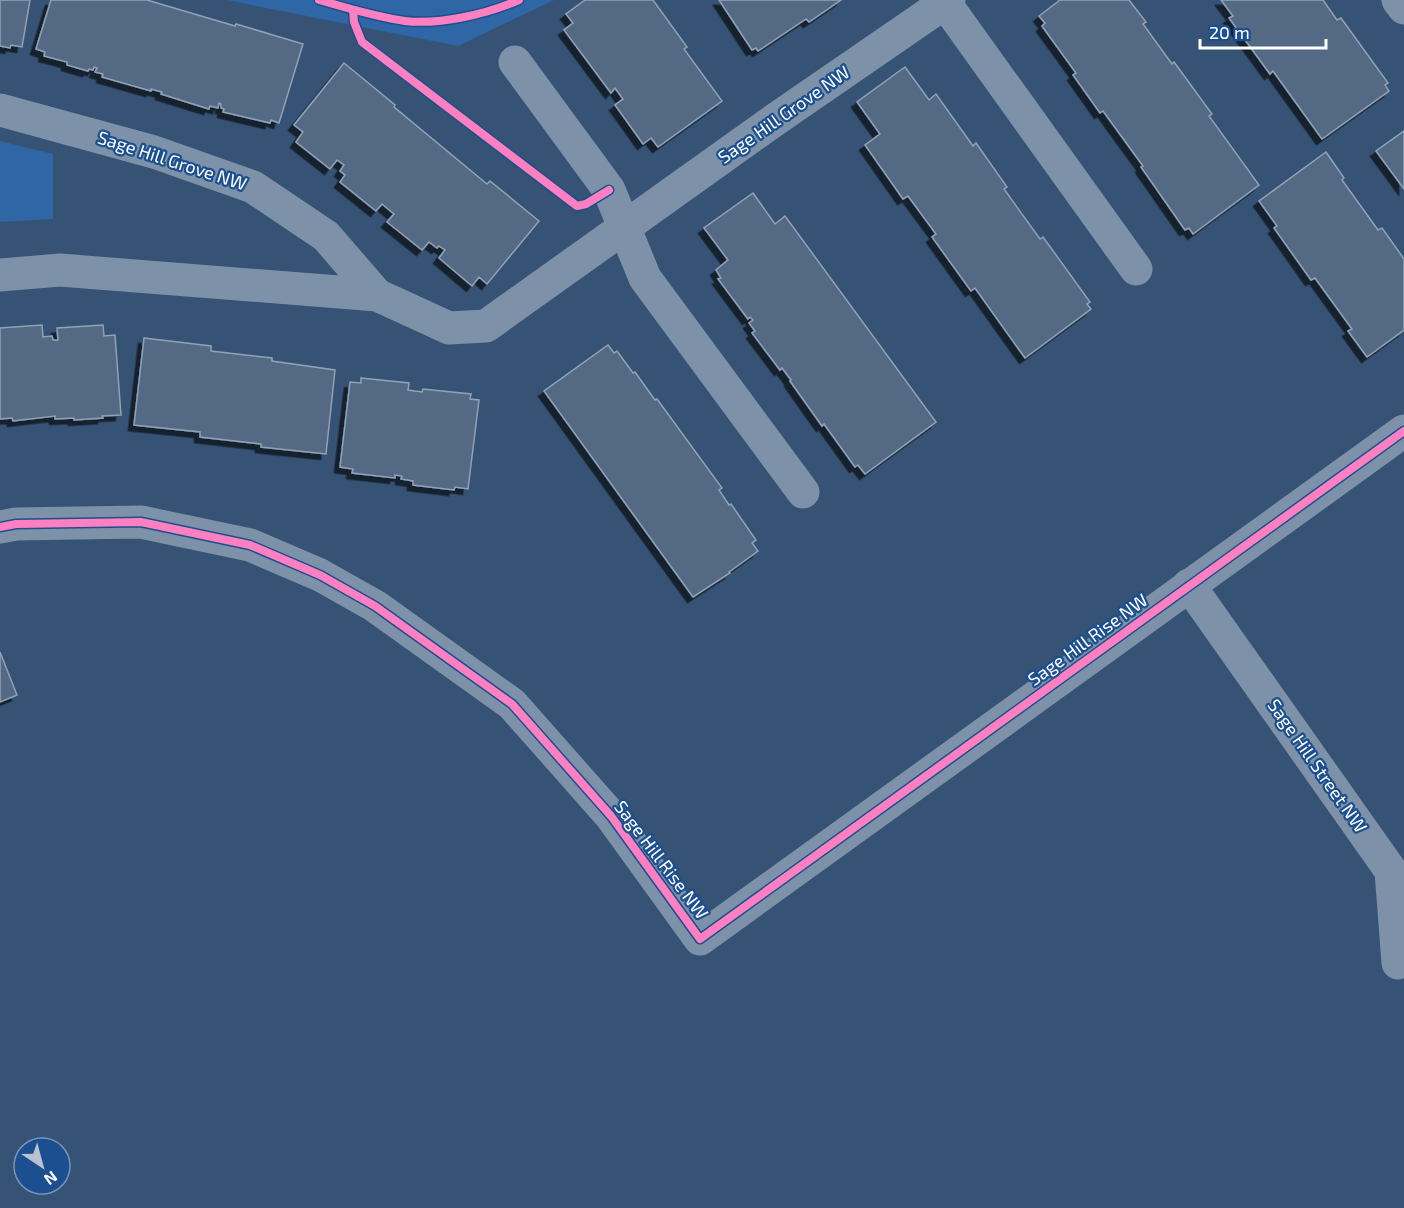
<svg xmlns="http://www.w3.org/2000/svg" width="1404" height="1208" font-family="'Exo 2',sans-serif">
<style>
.green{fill:#2f66a5}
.building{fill:#526984;stroke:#92a2b6;stroke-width:1.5;filter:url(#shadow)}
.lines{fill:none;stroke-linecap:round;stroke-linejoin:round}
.minor{stroke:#7d92a8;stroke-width:33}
.cycleway-casing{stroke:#1b4f8f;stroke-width:11}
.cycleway{stroke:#ff80c0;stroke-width:8}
.labels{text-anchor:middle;stroke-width:4.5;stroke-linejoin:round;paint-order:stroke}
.street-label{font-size:18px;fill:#fff;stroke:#1b4f8f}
</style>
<defs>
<filter id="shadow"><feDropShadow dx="-5.5" dy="5.5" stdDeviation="0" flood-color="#0009"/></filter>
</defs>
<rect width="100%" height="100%" fill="#365274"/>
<g class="green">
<path d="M227 0H554L458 46Z"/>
<path d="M0 141 53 154V219L0 222Z"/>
</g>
<g class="building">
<path d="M0 0H30L22 47 11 45 10 48 0 46Z"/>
<path d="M51 0H147L235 26 236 24 303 44 279 123 271 120 270 123 223 112 224 109 221 108V104L219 103 218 108 210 106 209 109 161 94 162 92 151 89V91L102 77 103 74 95 72 97 68 94 67 93 70 89 69 88 71 67 65V62L44 56 45 52 36 49Z"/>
<path d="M585 0H653L687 47 684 49 722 101 658 147 651 138 643 144 615 105 623 99 615 88 611 93 564 30 573 23 566 14Z"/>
<path d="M719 0H841L809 22 806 19 758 51 756 48 752 50Z"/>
<path d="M1060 0H1129L1146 22 1143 24 1172 64 1174 62 1212 114 1209 116 1259 185 1193 234 1189 228 1185 230 1141 167 1143 166 1103 111 1100 113 1073 75 1076 73 1042 26 1045 23 1039 16Z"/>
<path d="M1221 0H1323L1337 20 1341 18 1388 83 1385 85 1389 91 1322 139 1273 71 1270 74 1229 18 1233 16Z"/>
<path d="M344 63 395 105 394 107 487 184 490 181 539 221 487 284 479 277 472 286 439 258 445 250 439 246 437 248 429 242 422 250 387 222 394 214 382 204 376 211 340 182 345 175 340 171 344 165 337 160 330 169 296 142 303 132 294 125Z"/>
<path d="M905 67 929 100 936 94 973 146 976 143 1007 187 1004 189 1040 239 1043 237 1090 302 1087 304 1091 309 1025 358 975 288 971 291 932 237 936 234 908 196 903 199 865 145 880 134 857 102Z"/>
<path d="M1404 131V189L1376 151Z"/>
<path d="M1326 152 1344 178 1342 180 1378 230 1382 228 1404 259V330L1367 357 1348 331 1352 329 1315 278 1311 280 1274 228 1277 226 1259 201Z"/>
<path d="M753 193 775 224 785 216 936 422 865 474 858 465 855 467 824 424 822 426 790 381 791 380 782 368 780 370 752 333 755 331 749 323 753 320 750 317 748 319 718 279 721 278 716 270 728 260 704 228Z"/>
<path d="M42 325 43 337 52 336 53 340H58L57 328 103 325 104 336 115 335 121 415 102 416 103 418 74 420V418L55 419V416L13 421 12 418 0 419V328Z"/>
<path d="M144 338 211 346V351L272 358V361L335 370 326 454 261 447V444L200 437V432L134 425Z"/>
<path d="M608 345 614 353 617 351 633 373 635 372 655 400 657 399 722 488 719 490 729 505 731 504 756 540 752 543 758 551 729 572 730 573 693 597 544 391Z"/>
<path d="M361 378 409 383 408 390 422 392 423 389 471 394 470 399 479 400 468 489 455 487 454 490 413 485V481L401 479 402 476 395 475V478L352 473 353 469 340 467 350 382 361 383Z"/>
<path d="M0 652 17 695 0 702Z"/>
</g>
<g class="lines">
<g class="minor">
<path d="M1398 0 1404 8"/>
<path d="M945 3 1136 269"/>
<path d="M515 62 609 190 645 278 803 492"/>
<path d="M0 110 154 152 253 187 326 236 377 295"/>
<path d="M0 275 60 270 377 295 449 328 486 326 776 119 949 0"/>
<path d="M0 527 16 524 141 522 250 545 320 575 375 606 512 704 611 816 700 939 1404 431"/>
<path d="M1189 585 1391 871 1398 963"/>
</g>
<g class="cycleway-casing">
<g id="cycleway">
<path d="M319 0C347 8 376 17 405 21 440 25 487 14 519 0"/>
<path d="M353 10 354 22 362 42 577 206 586 204 609 190"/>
<path d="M0 527 16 524 141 522 250 545 320 575 375 606 512 704 611 816 700 939 1404 431"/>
</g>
</g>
<use href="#cycleway" class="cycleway"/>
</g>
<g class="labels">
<g class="street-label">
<text transform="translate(784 115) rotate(-35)" y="6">Sage Hill Grove NW</text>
<text transform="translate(172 161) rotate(18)" y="6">Sage Hill Grove NW</text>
<text transform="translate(1088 640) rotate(-36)" y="6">Sage Hill Rise NW</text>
<text transform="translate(1317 766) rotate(55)" y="6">Sage Hill Street NW</text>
<text transform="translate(661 860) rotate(53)" y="6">Sage Hill Rise NW</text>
</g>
</g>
<g transform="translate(42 1166) rotate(144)"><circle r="28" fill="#1b4f8f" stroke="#7695bc" stroke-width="1.5"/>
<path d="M0-4.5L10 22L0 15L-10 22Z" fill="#b9c2ce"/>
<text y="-9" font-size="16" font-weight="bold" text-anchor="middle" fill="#ffffff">N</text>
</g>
<path d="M1200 39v9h126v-9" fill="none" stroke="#ffffff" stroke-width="3"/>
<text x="1209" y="39" font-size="18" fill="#ffffff" stroke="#1b4f8f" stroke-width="4.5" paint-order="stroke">20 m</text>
</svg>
